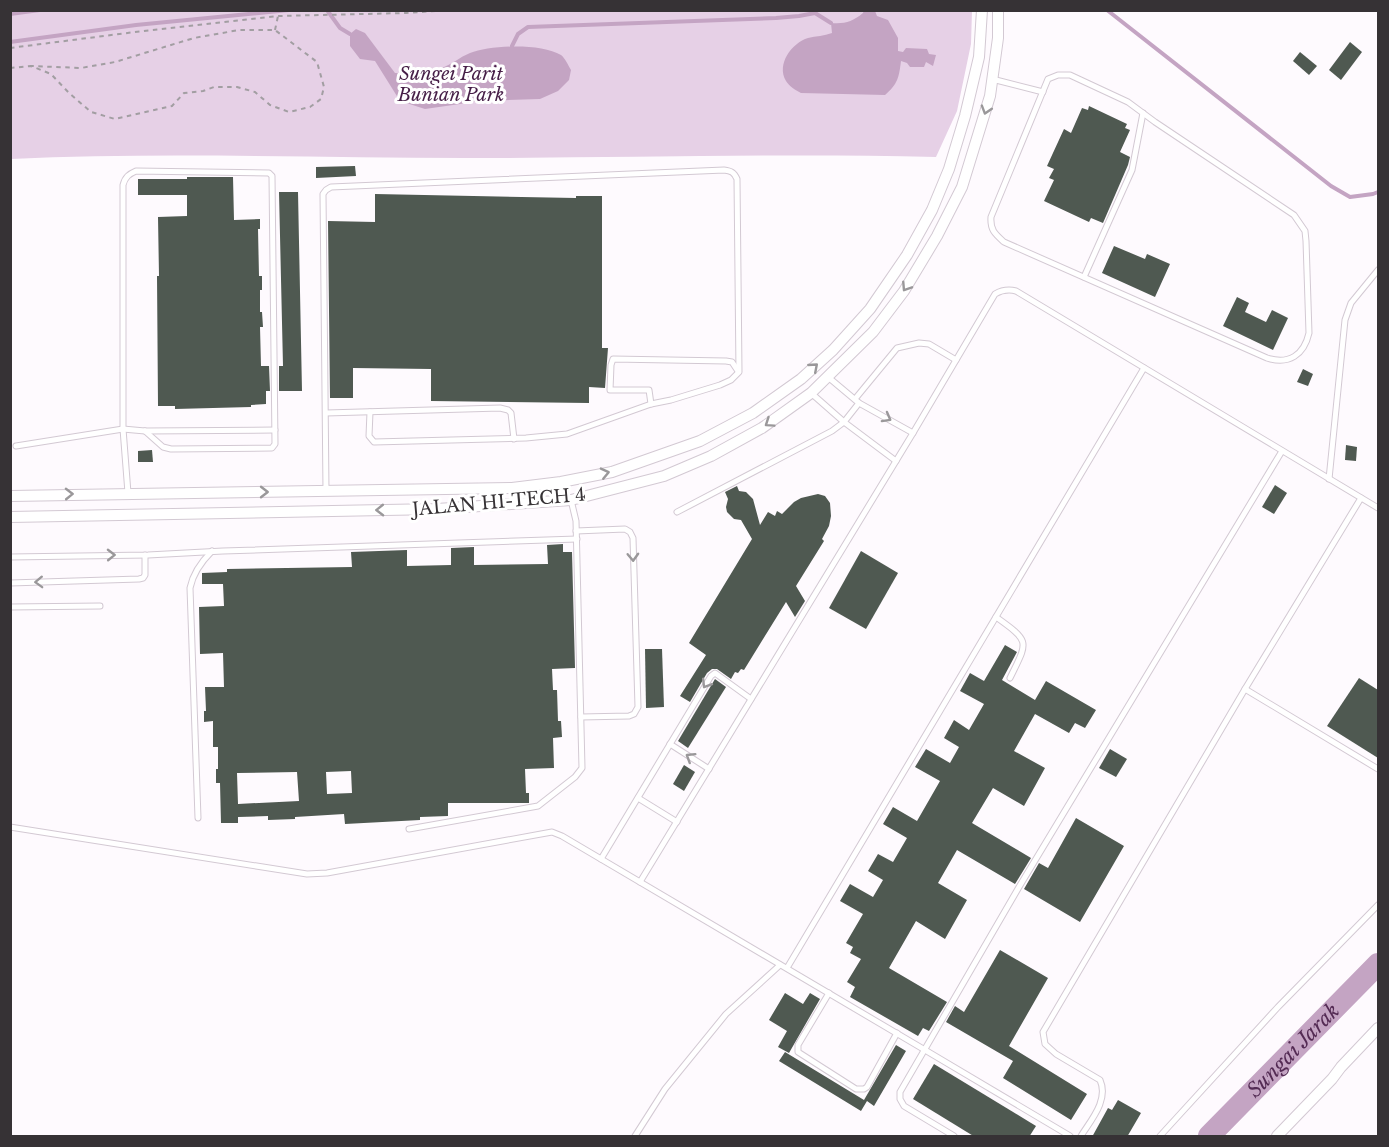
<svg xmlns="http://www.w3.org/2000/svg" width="1389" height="1147" font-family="'Libre Baskerville',serif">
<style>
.green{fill:#e6d0e6}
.water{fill:#c4a4c3}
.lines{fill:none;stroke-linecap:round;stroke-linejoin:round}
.stream{stroke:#c4a4c3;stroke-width:4}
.river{stroke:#c4a4c3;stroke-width:22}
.building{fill:#4f5951;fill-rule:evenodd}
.service-casing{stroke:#d3c9d3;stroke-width:7}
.minor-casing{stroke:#d3c9d3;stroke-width:12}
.path{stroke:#a29ea2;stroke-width:2;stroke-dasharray:4.5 4.5;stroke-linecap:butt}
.service{stroke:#fff;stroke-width:5}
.minor{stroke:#fff;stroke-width:10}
.oneway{stroke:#9a989a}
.labels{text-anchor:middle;stroke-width:6;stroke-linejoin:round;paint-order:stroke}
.park-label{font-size:18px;font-style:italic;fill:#461e47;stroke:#fff}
.street-label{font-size:18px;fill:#363235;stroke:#fff}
.water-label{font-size:20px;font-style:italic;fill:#542b54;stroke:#fff}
</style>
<rect width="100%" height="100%" fill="#fefafe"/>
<path class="green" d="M10 11H972L971 44 957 111 936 157C780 153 623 158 466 158 315 158 162 152 11 159Z"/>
<g class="water">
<path d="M864 10 875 11 877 16 888 20 898 38V51L903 52 906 48 927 49 929 54 936 55 933 66 926 62 924 67H910L907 63 901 61C899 77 898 84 885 95L801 93C795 90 789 86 786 81 776 64 792 43 808 38 816 36 824 36 832 33L831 23C845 24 852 22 863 13Z"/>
<path d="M356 29 365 33 395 73C411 74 426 74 441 68 451 65 460 57 470 53 491 45 541 43 561 55 565 58 568 65 571 70L569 80 558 91 540 99 481 101 425 109 400 101 375 61 360 59 350 46V34Z"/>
</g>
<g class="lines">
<g class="stream">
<path d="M327 10 340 28 350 34"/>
<path d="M1107 10 1331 186 1350 197 1373 194 1378 192"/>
<path d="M10 14 40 10"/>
<path d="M10 42 136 25 289 10"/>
<path d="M512 46 518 34 528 27 776 18 799 16 815 13 831 23"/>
</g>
<path class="river" id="s1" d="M1209 1136 1378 964"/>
</g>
<g class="building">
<path d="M1350 42 1362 52 1341 80 1329 70Z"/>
<path d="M1300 52 1317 66 1309 75 1293 61Z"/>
<path d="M1089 106 1127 124 1125 128 1130 130 1120 152 1130 157 1128 165 1103 223 1091 218 1089 222 1044 201 1054 180 1049 178 1054 169 1047 166 1064 129 1071 133 1082 108 1088 110Z"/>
<path d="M355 166 356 176 316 178V167Z"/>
<path d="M187 177H233L234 220 260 219V229H258L259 276H262V290H260V312H262L263 327H260L261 366H269L270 391H266V404L251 405V407L175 409V406H158L157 276H159L158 217 187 216V195H138V179H187Z"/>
<path d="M279 192H298L302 391H279V366H283Z"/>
<path d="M375 194 576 198V196H602V348H608L605 388 589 387V403L431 401V369L353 368V398H330L328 221 375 222Z"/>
<path d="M1114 246 1145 259 1147 254 1170 264 1155 297 1102 273Z"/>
<path d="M1237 297 1249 303 1245 312 1266 322 1272 310 1288 318 1273 350 1223 326Z"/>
<path d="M1303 369 1313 374 1308 386 1297 382Z"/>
<path d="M1346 445 1357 447 1356 461 1345 460Z"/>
<path d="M152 450 153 462H138V451Z"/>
<path d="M1275 485 1287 493 1274 514 1262 507Z"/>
<path d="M737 486 739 491 746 492 753 499 760 525 768 512 775 516 777 511 782 514 794 502 801 498 818 494 825 496 830 503 831 516 829 526 822 539 824 541 796 586 805 601 795 617 786 602 744 670 741 669 738 673 735 672 731 679 717 669H712L707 673 690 702 680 696 706 655 689 643 752 539 741 520 734 519 727 512 726 507 728 499 725 492Z"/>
<path d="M563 544V552H572L575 668 552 669 553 690H557L558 721H561L562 737 553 738 554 768 525 769 526 793H529V803H448V816L420 817V820L345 824 344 814 295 817V819L268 820V816L238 817V823H221L220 783H216V769H218V747H213V721L204 722V711H206L205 687H224L223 653 200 654 199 607 224 606 223 584H202V573L227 572V569L352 567 351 552 407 550V566L451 565V548L474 547V565L548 564 547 545ZM351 771 352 793 327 794 326 772ZM297 772 299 801 238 804 237 773Z"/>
<path d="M861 551 898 573 866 629 829 608Z"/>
<path d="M1005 645 1017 652 1002 680 1035 700 1046 681 1096 710 1085 728 1075 723 1069 733 1035 714 1014 751 1045 768 1024 806 993 788 972 823 1031 858 1015 884 957 850 938 883 967 900 945 939 916 921 889 968 947 1002 929 1031 923 1028 918 1036 850 997 855 987 847 982 861 959 850 953 853 947 846 943 863 914 840 901 850 884 873 897 883 880 868 871 878 854 893 862 907 838 883 824 893 807 917 821 940 781 915 767 926 749 950 763 959 747 944 738 954 720 969 730 984 704 960 691 970 673 984 681Z"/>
<path d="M645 649H662L664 707 646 708Z"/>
<path d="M1359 678 1378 690V758L1327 726Z"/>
<path d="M715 679 726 687 688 748 678 741Z"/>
<path d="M1110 749 1127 759 1116 777 1099 768Z"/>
<path d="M684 765 695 772 684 791 673 784Z"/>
<path d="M1076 818 1124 846 1080 922 1024 889 1039 863 1048 868Z"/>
<path d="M1000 950 1048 978 1009 1046 1087 1094 1071 1120 1003 1078 1013 1061 946 1022 955 1006 964 1012Z"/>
<path d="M785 993 803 1004 810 993 820 999 789 1053 778 1047 787 1031 769 1020Z"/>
<path d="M896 1045 906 1051 874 1106 867 1101 861 1111 779 1061 785 1052 864 1100Z"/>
<path d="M934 1064 1036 1126 1029 1137H975L913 1099Z"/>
<path d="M1118 1100 1141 1113 1127 1137H1092L1108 1108 1112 1110Z"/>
</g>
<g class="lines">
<g class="service-casing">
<g id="service">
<path d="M1058 75H1070L1128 102 1155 122 1294 215 1305 231 1306 241 1309 333C1304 355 1289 365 1267 358L1004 242C995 234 990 230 991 217L1048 79Z"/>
<path d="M992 79 1043 92"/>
<path d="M1084 277 1132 170 1143 113"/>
<path d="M828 377 859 403 913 433"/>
<path d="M811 393 844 422 896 461"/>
<path d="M855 399 897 348 919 343 929 344 956 360"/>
<path d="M651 404 649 390H610L611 365 613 359 726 361 732 362 738 371"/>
<path d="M326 413 500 408 508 410 511 413 514 439"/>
<path d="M16 446 123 429 145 431 275 430"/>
<path d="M1329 479 1345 320 1351 303 1378 270"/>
<path d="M326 491 323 194 326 190 331 187 724 170C731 171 734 172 737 179L739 372 731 380 720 385 671 400 651 404 567 434 526 438 374 442 369 436 370 412"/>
<path d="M128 493 123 429V185C125 177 129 174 136 171L269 173 272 176 275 444 272 448 171 449 163 447 145 431"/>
<path d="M677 512 832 431 844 422 859 403"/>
<path d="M576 531 625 529 630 532 633 538 638 707 634 714 629 716 581 717"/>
<path d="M10 557 148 555 223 551 577 539"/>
<path d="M10 583 139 579 143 578 145 575V555"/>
<path d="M10 607 100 606"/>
<path d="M996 617C1031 642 1028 641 1010 678"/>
<path d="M1245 689 1378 769"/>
<path d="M670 744 709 769"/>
<path d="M638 798 677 822"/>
<path d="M198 818 190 588C193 573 201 562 212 551"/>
<path d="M10 827 307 874 327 873 552 832 562 836 925 1050 1070 1136"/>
<path d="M409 829 538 806 575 777 582 768 576 521 571 500"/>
<path d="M601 859 711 676 715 673 751 699"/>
<path d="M640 882 913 433 995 294C1002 290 1008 289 1016 291L1378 508"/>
<path d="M787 968 1144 368"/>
<path d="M829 993 798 1045V1052L856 1089H864L867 1087 897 1033"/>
<path d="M635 1136 665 1089 726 1014 780 965"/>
<path d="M954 1136 904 1106 900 1099V1092L1019 887 1282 451"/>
<path d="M1081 1136C1091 1120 1109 1100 1100 1080L1056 1054 1045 1044 1043 1032 1245 689 1361 498"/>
<path d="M1160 1136 1278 1007 1378 905"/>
</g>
</g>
<g class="minor-casing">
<g id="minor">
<path d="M10 496 512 488 561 482 612 472 700 441 753 413 801 379 833 350 870 309 907 255 932 210 949 169 965 116 979 57 982 10"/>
<path d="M10 517 437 509 571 500 664 476 711 456 762 428 811 393 873 332 904 291 937 236 962 187 990 96 998 38V10"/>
<path d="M1277 1136 1332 1079 1341 1067 1378 1028"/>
</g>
</g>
<g class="path">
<path d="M275 30 278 16"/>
<path d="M10 48 135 32 278 16 406 13 450 10"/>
<path d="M10 68 31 66 51 74 69 93 91 112 115 119 172 106 184 93 203 91 214 87H237L255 92 270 105 289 112 310 107 321 99 324 87 317 62 275 30H239L194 38 115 62 81 68 31 66"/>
</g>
<use href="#service" class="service"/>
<use href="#minor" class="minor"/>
</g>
<defs><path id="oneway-chevron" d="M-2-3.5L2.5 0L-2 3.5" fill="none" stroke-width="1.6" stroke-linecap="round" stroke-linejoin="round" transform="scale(1.5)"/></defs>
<g class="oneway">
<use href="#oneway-chevron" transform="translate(986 110) rotate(107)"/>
<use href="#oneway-chevron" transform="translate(906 287) rotate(123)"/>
<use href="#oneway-chevron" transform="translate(814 367) rotate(-41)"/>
<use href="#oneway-chevron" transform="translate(887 418) rotate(29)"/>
<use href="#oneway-chevron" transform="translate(769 423) rotate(146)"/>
<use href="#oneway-chevron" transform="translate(605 473) rotate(-13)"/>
<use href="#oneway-chevron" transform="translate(264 492)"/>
<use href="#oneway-chevron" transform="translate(69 494) rotate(-1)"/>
<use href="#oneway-chevron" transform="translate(380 510) rotate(179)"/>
<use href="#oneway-chevron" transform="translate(111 555) rotate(-1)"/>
<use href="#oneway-chevron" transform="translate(633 557) rotate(88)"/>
<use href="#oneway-chevron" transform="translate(39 582) rotate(178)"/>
<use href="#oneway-chevron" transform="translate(706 684) rotate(122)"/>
<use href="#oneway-chevron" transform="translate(690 757) rotate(-148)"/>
</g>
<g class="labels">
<g class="park-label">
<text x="451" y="80">Sungei Parit<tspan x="451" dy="21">Bunian Park</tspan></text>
</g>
<g class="street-label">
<text transform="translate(499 502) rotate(-5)" y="6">JALAN HI-TECH 4</text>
</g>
<g class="water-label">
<text dy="7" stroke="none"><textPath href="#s1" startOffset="120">Sungai Jarak</textPath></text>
</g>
</g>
<rect width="1389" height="1147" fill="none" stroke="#363235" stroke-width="24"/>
</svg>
